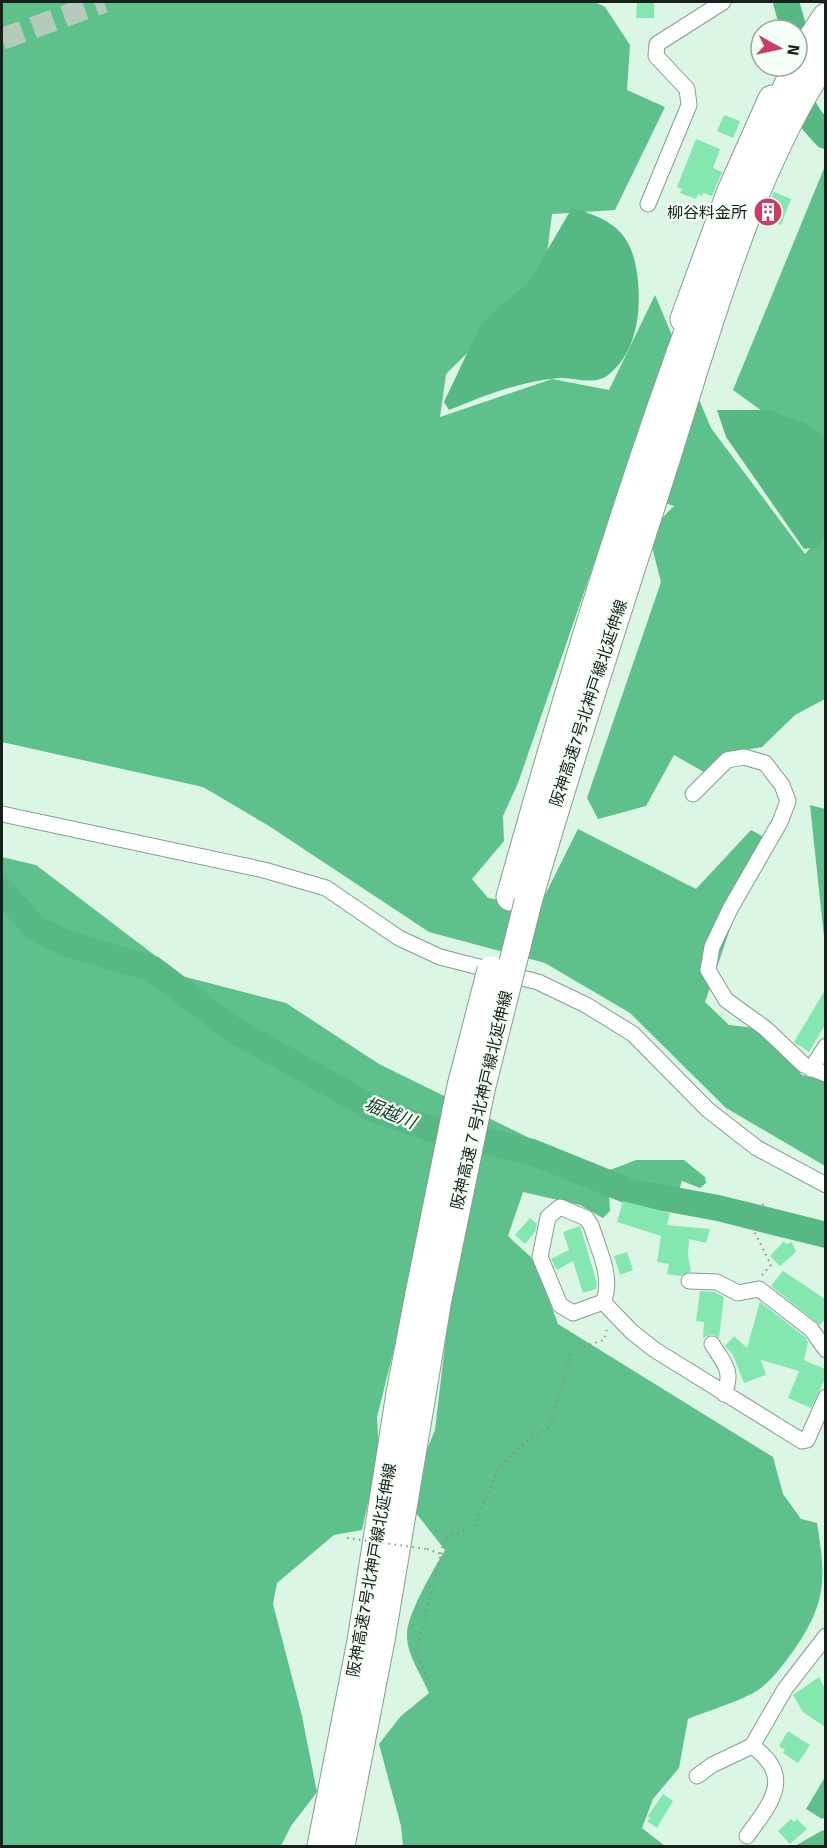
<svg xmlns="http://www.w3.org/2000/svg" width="827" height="1848" font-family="Signika,'Noto Sans JP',sans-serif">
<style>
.forest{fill:#5ec08b}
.water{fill:#56b883}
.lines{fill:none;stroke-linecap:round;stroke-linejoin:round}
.river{stroke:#56b883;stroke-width:26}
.building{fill:#85e7b0}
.primary-tunnel{stroke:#b4cbbc;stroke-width:22;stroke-dasharray:22 11;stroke-linecap:butt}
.street-casing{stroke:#859e8f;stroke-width:17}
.highway-casing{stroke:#859e8f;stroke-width:29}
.path{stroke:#839589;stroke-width:2;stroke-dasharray:1.5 4.5;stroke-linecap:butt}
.street{stroke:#fff;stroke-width:15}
.highway{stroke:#fff;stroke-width:27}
.highway-bridge-casing{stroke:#859e8f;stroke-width:29;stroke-linecap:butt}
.path-bridge{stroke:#839589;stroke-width:2;stroke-dasharray:1.5 4.5;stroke-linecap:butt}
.highway-bridge{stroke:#fff;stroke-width:27}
.labels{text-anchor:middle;stroke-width:4.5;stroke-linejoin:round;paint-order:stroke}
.poi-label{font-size:16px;fill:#17201a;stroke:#f4fff8;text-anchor:end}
.street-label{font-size:16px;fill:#17201a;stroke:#f4fff8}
.water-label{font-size:18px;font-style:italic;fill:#133c27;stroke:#f4fff8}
</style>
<rect width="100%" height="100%" fill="#dbf6e5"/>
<g class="forest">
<path d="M2 2H595L605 7 630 45 627 90 665 107 615 210 552 214 544 277 446 374 440 417 552 379 609 390 655 295 711 428 805 554 825 531V699L795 715 762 747 722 754 704 772 674 755 646 806 598 819 587 798 661 582 650 539 658 522 674 506 659 501 616 500 518 783 503 816 504 841 472 879 488 898 539 907 578 829 696 889 751 830 762 836 705 1002 729 1025 756 1028 802 1075 825 1081V1166L726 1108 630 1013 545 963 429 932 269 826 203 787 2 742Z"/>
<path d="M825 166V457L733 390Z"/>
<path d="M810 805 825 809V946Z"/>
<path d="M2 857 36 865 182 976 286 1003 379 1064 558 1152 605 1172 636 1160H684L705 1177 706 1183 700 1188 682 1181 677 1196 609 1190 610 1211 603 1218 580 1205 523 1192 508 1236 534 1260 558 1324 773 1457 783 1494 801 1519 817 1523C826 1578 827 1602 794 1650 784 1663 775 1677 761 1688 743 1701 709 1710 688 1719L679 1768 653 1799 642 1828 665 1846H403L401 1826 379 1744 401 1716 429 1693C422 1676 407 1655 407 1636 406 1615 434 1569 445 1550L416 1513 421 1464 435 1430 450 1302 401 1321 377 1417 379 1453 362 1530 334 1535 277 1583 273 1604 302 1716 317 1792 291 1826 281 1846H2Z"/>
<path d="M825 1777V1817L822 1819 806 1809Z"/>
<path d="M823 1830 825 1832V1846H795Z"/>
</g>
<g class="water">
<path d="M572 208C611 219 631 231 637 273 642 308 638 352 608 375 594 386 575 377 559 378 520 381 484 396 449 410L444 402 479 328 490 315 528 283Z"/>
<path d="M717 410H769L809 425 825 437V538L819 547 804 549 726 437Z"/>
</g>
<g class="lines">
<g class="river">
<path d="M786 2 794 30"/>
<path d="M798 83C798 105 811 121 826 136"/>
<path d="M2 891 35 928 68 944 153 969 232 1029 376 1110 428 1128 532 1152 631 1192 718 1208 826 1235"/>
</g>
</g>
<g class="building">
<path d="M637 2H654V18H636Z"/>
<path d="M724 115 740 121 733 138 717 131Z"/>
<path d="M696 139 720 149 713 168 722 172 712 196 703 193 702 196 698 194 696 199 680 193 682 189 677 187Z"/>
<path d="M774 192 791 199 781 225 763 218Z"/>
<path d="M825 990V1025L809 1052 794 1042Z"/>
<path d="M623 1201 670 1213 667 1225 710 1229 706 1243 689 1239 688 1256 691 1271 680 1276 667 1274 669 1264 657 1262 661 1236 617 1222Z"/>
<path d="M530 1218 537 1224 535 1232 525 1244 515 1235Z"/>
<path d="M580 1226 597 1283 596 1289 583 1293 573 1261 557 1270 551 1259 569 1250 563 1232Z"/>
<path d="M784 1241 786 1244 792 1242 796 1252 780 1266 770 1256Z"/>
<path d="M627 1252 633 1270 620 1275 614 1256Z"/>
<path d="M783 1271 825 1299V1319L820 1325 771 1286Z"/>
<path d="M700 1291 714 1292 724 1297 719 1338 712 1334 703 1338 704 1322 696 1321Z"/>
<path d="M760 1302 804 1336 808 1342 804 1360 825 1369V1379L811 1408 788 1398 799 1371 761 1360 766 1375 744 1383 733 1355 725 1346 734 1336 747 1348Z"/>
<path d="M819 1677 825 1689V1727L803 1712 793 1695Z"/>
<path d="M788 1731 810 1745 798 1763 783 1753 785 1750 779 1746Z"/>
<path d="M663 1794 673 1801 657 1828 647 1821 650 1818 648 1816Z"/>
<path d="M791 1819 794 1822 797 1819 807 1829 790 1844 778 1831Z"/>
</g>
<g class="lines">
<path class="primary-tunnel" d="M2 39 104 2"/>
<g class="street-casing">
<g id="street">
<path d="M648 204 689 105 687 89 656 56 657 44 723 2"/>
<path d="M693 794 727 760 744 757 765 763 782 785 788 801 780 822 730 909 712 947 708 970 726 1000 765 1028 804 1065 826 1074"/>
<path d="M2 814 264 870 326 888 399 938 440 957 538 982 586 1005 633 1034 708 1110 757 1148 826 1185"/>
<path d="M811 1069 826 1046"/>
<path d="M560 1207 586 1218 591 1225C598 1249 614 1278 603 1302L573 1313 560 1305 540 1257 548 1217Z"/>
<path d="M689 1281 717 1282 738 1293 759 1289 811 1329 826 1350"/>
<path d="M603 1302 632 1332 655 1350 802 1441 807 1440 826 1397"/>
<path d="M712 1344C724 1364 734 1370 724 1394"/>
<path d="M697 1776 712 1765 752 1746"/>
<path d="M747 1836C771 1803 795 1776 752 1746L785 1689 826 1636"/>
</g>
</g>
<g class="highway-casing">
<g id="highway">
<path d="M797 61 826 17"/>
<path d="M771 120 797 66"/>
<path d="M684 319 731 191 772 99"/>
<path d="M510 897C566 697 626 498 698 304"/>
<path d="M528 902C571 752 620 605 667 457 708 327 750 172 826 58"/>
<path d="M321 1846 361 1641 400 1393 419 1294"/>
<path d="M341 1846 381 1640 438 1299"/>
</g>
</g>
<g class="path">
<path d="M762 1275 771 1265 755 1233 764 1201"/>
<path d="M427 1549 441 1554 416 1652 430 1684"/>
<path d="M441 1554 444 1539 475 1525 498 1468 529 1439 550 1427 572 1350 604 1340 607 1329"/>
</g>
<use href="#street" class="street"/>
<use href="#highway" class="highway"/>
<g class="highway-bridge-casing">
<g id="highway-bridge">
<path d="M419 1294 461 1086 491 970"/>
<path d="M438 1299 481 1090 528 902"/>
</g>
</g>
<path class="path-bridge" d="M347 1538 427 1549"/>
<use href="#highway-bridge" class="highway-bridge"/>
</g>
<defs>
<g id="building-disc" transform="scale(1.5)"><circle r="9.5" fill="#cb3c65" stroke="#f4fff8"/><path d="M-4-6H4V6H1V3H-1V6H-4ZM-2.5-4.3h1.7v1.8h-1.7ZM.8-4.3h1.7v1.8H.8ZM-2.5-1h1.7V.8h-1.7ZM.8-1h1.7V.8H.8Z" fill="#fff"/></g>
</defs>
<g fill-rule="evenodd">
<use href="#building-disc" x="768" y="212"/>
</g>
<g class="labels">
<g class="poi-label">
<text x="747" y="218">柳谷料金所</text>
</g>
<g class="street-label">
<text transform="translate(588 703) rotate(-72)" y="6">阪神高速7号北神戸線北延伸線</text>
<text transform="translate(481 1100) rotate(-77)" y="6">阪神高速７号北神戸線北延伸線</text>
<text transform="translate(371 1570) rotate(-80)" y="6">阪神高速7号北神戸線北延伸線</text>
</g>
<g class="water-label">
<text transform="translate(390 1113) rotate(22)" y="6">堀越川</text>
</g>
</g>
<rect width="827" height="1848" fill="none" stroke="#17201a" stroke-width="6"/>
<g transform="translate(779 48) rotate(98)"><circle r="28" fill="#f4fff8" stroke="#9ca69f" stroke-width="1.5"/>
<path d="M0-4.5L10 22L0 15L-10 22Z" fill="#cb3c65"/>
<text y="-9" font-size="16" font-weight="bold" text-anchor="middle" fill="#17201a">N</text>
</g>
</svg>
